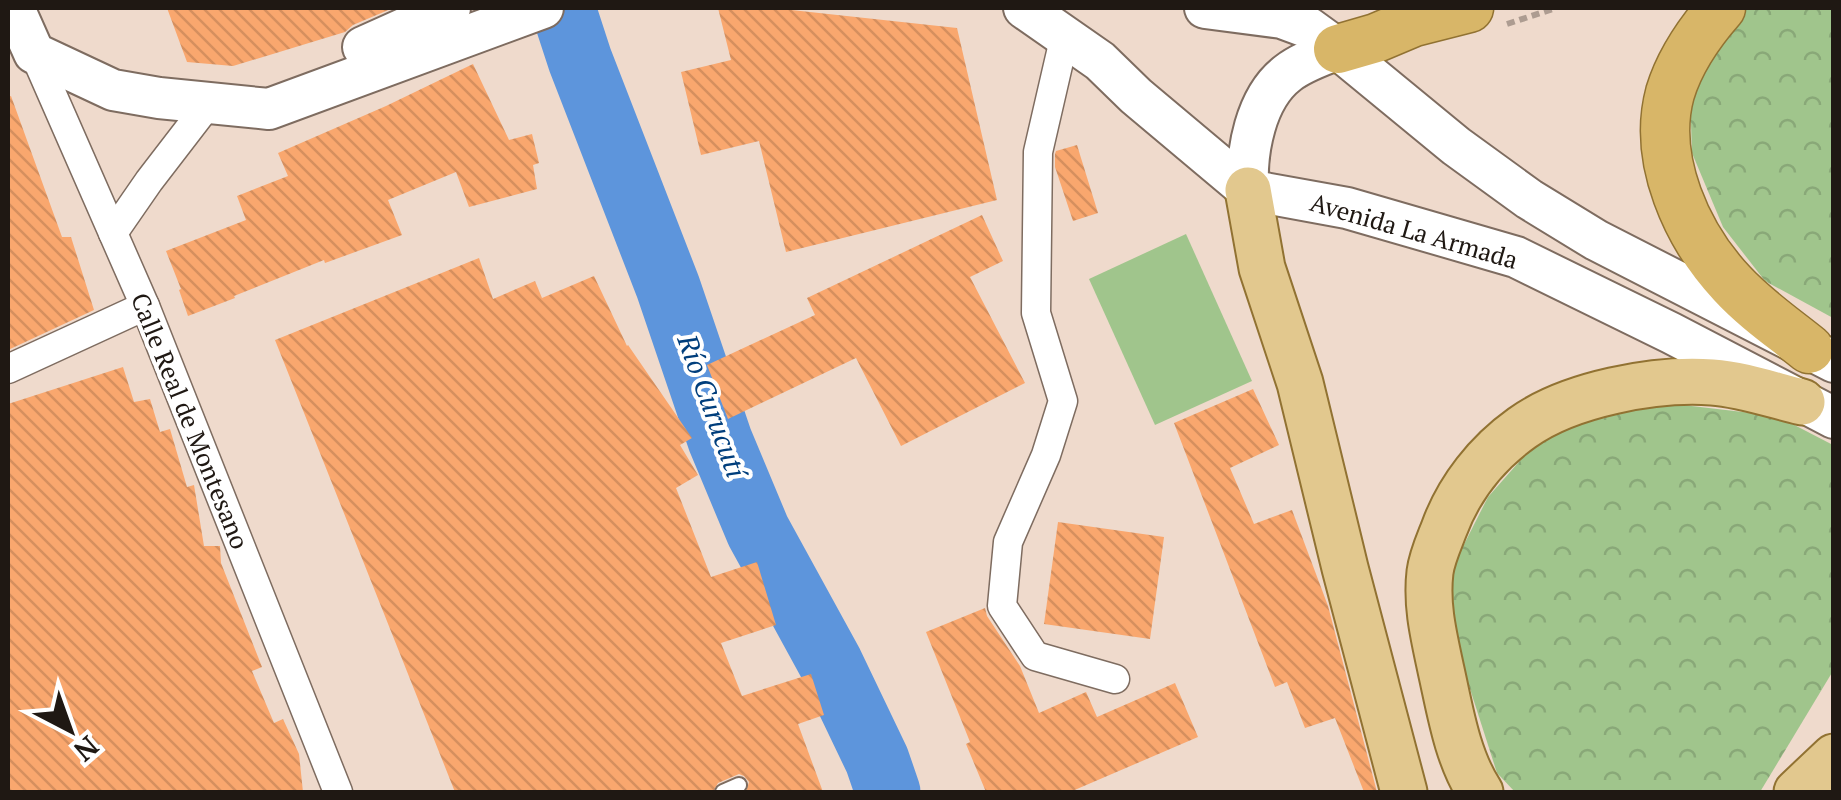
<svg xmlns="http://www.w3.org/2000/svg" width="1841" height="800" font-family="'PT Serif',serif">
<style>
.park{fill:url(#park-crowns)}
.garden{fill:#a0c58c}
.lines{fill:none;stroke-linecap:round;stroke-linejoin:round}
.river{stroke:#5d95dc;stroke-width:65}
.building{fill:url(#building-back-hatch)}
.service-casing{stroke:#7e6c60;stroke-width:18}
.minor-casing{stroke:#7e6c60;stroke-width:31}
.secondary-casing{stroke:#7e6c60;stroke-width:44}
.primary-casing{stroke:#917232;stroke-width:49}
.trunk-casing{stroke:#917232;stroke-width:51}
.path{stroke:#ad9c91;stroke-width:6;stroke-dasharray:8 5;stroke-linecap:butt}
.service{stroke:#fff;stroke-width:14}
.minor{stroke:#fff;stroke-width:28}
.secondary{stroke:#fff;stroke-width:40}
.primary{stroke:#e2c88e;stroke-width:45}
.trunk{stroke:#d8b668;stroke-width:48}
.labels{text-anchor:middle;stroke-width:8;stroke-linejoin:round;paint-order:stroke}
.street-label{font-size:25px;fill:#1f1813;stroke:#fff}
.water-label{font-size:28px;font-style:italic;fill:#003e7c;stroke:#fff}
</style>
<defs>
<pattern id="park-crowns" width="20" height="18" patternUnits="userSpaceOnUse" patternTransform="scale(2.5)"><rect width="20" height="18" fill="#a0c58c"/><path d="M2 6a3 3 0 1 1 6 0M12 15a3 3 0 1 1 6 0" fill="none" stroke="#89a878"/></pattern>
<pattern id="building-back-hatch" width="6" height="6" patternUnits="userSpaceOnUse" patternTransform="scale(2.5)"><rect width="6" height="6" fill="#f9a76e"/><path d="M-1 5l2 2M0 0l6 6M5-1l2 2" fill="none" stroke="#d58f5e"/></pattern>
</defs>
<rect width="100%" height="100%" fill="#efdacc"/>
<g class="park">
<path d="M1745 8H1833V318L1765 281 1723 227 1692 153 1690 94 1714 41Z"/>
<path d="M1649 401 1777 416 1833 445V671L1760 792H1515L1497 773 1463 667 1447 578 1488 497 1550 427Z"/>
</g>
<path class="garden" d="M1186 234 1252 381 1155 425 1089 279Z"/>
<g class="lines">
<path class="river" d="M563 8 580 60 668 287 720 440 758 531 831 664 877 760 888 792"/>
</g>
<g class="building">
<path d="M167 8H393L353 25 345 32 233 66 187 62Z"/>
<path d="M718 8H773L957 28 997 200 786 252 759 141 701 155 681 72 731 60Z"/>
<path d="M473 64 509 140 532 134 539 163 533 165 537 189 469 207 456 172 388 200 402 235 325 263 324 260 234 296 235 298 188 316 179 290 181 289 166 251 246 220 237 196 288 176 278 153 386 106Z"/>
<path d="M11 96 62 237H71L94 310 8 350V97Z"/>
<path d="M1077 145 1098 213 1073 221 1055 167V154L1056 151Z"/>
<path d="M982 215 1003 261 970 277 1025 383 901 446 856 358 728 419 707 365 815 315 807 298Z"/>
<path d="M479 258 493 299 535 281 542 298 594 276 627 346 628 345 692 438 680 445 698 475 676 488 711 577 757 562 776 625 721 643 742 696 811 674 824 715 798 724 823 792H746L749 782 744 776 739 774 718 783 713 792H455L275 340Z"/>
<path d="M123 367 134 402 150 399 160 432 170 429 187 487 194 485 204 546H220L221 563 262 667 252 671 274 723 283 719 299 754 303 792H8V404Z"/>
<path d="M1253 389 1279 445 1230 468 1254 524 1292 510 1328 606 1377 792H1364L1335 718 1305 728 1287 682 1275 687 1174 423Z"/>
<path d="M1058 522 1164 537 1150 639 1044 624Z"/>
<path d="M985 608 987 616 1020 666 1039 713 1086 692 1097 717 1175 683 1198 737 1070 792H986L966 744 970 742 926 632Z"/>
</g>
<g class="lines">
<g class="service-casing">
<path id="service" d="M723 792 739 785"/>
</g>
<g class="minor-casing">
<g id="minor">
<path d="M1065 35 1038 152 1036 313 1063 401 1046 455 1008 542 1002 606 1035 656 1115 679"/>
<path d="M34 53 145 306 338 792"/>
<path d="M113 233 149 181 209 103"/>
<path d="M8 369 145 306"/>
</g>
</g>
<g class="secondary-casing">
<g id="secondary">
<path d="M14 8 34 53 113 90 159 98 269 109 543 8"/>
<path d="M1024 8 1100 61 1136 96 1248 190 1347 208 1516 257 1671 333 1834 418"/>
<path d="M1205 8 1282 18 1309 28 1338 49 1456 146 1529 199 1596 240 1834 362"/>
<path d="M363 47 450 8"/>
<path d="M1248 190C1246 152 1255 98 1288 73 1302 62 1321 56 1338 49"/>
</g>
</g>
<g class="primary-casing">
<g id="primary">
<path d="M1248 190 1262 268 1300 383 1345 568 1404 792"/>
<path d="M1480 792C1457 757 1450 710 1441 670 1434 637 1426 606 1430 572 1432 557 1439 542 1444 529 1459 488 1487 453 1522 428 1569 394 1655 378 1712 382 1742 384 1773 395 1802 402"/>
<path d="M1797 792 1834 757"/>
</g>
</g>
<g class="trunk-casing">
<g id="trunk">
<path d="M1721 8C1699 33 1680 60 1670 93 1652 160 1687 236 1732 284 1755 309 1783 328 1809 349"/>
<path d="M1338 49 1376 38 1414 22 1469 8"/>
</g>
</g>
<path class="path" d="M1507 24 1556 8"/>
<use href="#service" class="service"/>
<use href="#minor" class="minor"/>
<use href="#secondary" class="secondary"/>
<use href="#primary" class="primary"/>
<use href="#trunk" class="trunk"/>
</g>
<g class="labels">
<g class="street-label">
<text transform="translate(1414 231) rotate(16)" y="9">Avenida La Armada</text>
<text transform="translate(190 421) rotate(68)" y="9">Calle Real de Montesano</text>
</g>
<g class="water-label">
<text transform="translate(712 406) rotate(70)" y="10">Río Curucutí</text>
</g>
</g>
<rect width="1841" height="800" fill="none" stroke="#1f1813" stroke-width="20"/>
<g transform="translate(70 730) rotate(139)" stroke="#ffffff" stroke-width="8" paint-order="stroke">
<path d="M0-8L18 38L0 25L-18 38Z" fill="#1f1813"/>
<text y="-15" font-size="28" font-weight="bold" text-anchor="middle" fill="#1f1813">N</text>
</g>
</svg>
